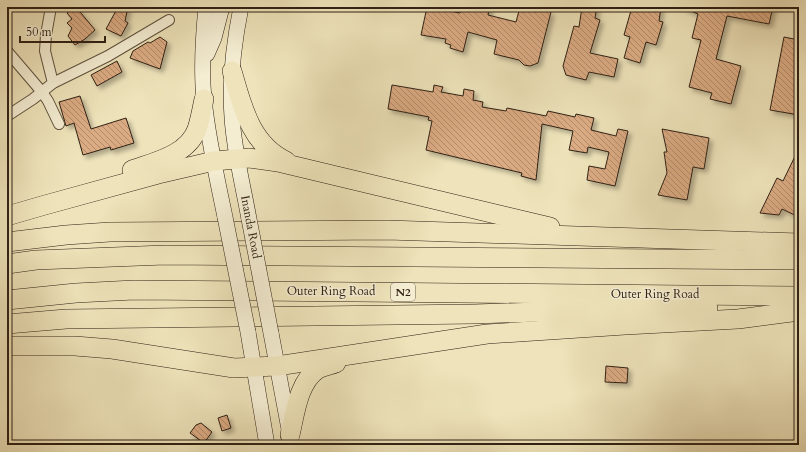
<svg xmlns="http://www.w3.org/2000/svg" width="806" height="452" font-family="Cardo,serif">
<style>
.building{fill:url(#building-back-hatch);stroke:#2f2014;filter:url(#shadow)}
.lines{fill:none;stroke-linecap:round;stroke-linejoin:round}
.minor-casing{stroke:#5f513e;stroke-width:12}
.secondary-casing{stroke:#2f2014;stroke-width:16}
.motorway-casing{stroke:#2f2014;stroke-width:20}
.minor{stroke:#f4edd2;stroke-width:10}
.secondary{stroke:#f4edd2;stroke-width:15}
.motorway{stroke:#eee3ba;stroke-width:19}
.secondary-bridge-casing{stroke:#2f2014;stroke-width:16;stroke-linecap:butt}
.secondary-bridge{stroke:#f4edd2;stroke-width:15}
.labels{text-anchor:middle;stroke-width:3;stroke-linejoin:round;paint-order:stroke}
.shield{fill:#f4edd2;stroke:#6a5e4d;stroke-width:1}
.shield-label{font-size:11px;font-weight:bold;fill:#2f2014}
.street-label{font-size:12px;fill:#2f2014;stroke:#f4edd2}
</style>
<defs>
<pattern id="building-back-hatch" width="6" height="6" patternUnits="userSpaceOnUse"><rect width="6" height="6" fill="#dbab83"/><path d="M-1 5l2 2M0 0l6 6M5-1l2 2" fill="none" stroke="#b28b6a"/></pattern>
<filter id="shadow"><feDropShadow dx="3.5" dy="3.5" stdDeviation="2" flood-color="#0004"/></filter>
</defs>
<rect width="100%" height="100%" fill="#eee3ba"/>
<filter id="stains"><feTurbulence type="fractalNoise" baseFrequency=".005" numOctaves="4"/><feColorMatrix values="0 0 0 0 .2 0 0 0 0 .09 0 0 0 0 .02 0 0 0 .5 -.17"/></filter>
<radialGradient id="worn" r=".72"><stop offset=".6" stop-color="#630" stop-opacity="0"/><stop offset="1" stop-color="#630" stop-opacity=".3"/></radialGradient>
<g class="building">
<path d="M74 7H76L95 30 85 39 75 45 68 36 72 28 67 23 72 19 67 13Z"/>
<path d="M118 7H128L125 21 128 23 121 36 106 29Z"/>
<path d="M427 7 460 13 461 7H490L488 15 516 22 520 7H529L551 12 538 63 530 66 524 65 519 60 494 54 497 40 468 32 463 52 450 48 451 45 445 43 446 39 421 35Z"/>
<path d="M582 7H597L595 18 600 20 590 53 618 59 614 77 589 72 586 80 566 75 563 66 574 26 579 27Z"/>
<path d="M632 7H661L659 21 663 22 656 45 646 42 640 63 624 58 630 37 624 35Z"/>
<path d="M681 7H773L769 24 727 16 716 59 741 66 731 104 710 99 712 93 689 87 701 40 692 38 698 14Z"/>
<path d="M160 37 167 42 160 69 130 58 133 51 148 42 150 43Z"/>
<path d="M784 37 799 40V115L770 110Z"/>
<path d="M117 61 122 72 97 86 91 75Z"/>
<path d="M392 85 433 92 434 85 443 87 441 92 463 96 464 89 474 91 473 100 483 102 482 107 506 111 507 108 546 116 548 111 575 117 576 114 594 118 591 130 616 136 618 129 628 131 615 186 587 180 589 166 605 169 609 152 588 147 587 153 569 150 573 131 542 124 536 180 521 176 522 173 426 150 432 121 428 120 429 117 388 109Z"/>
<path d="M80 96 91 129 126 118 134 143 111 150 110 147 83 155 74 123 66 126 59 102Z"/>
<path d="M662 129 709 138 704 169 693 167 687 200 658 195 667 173 664 152H667Z"/>
<path d="M799 148V217L782 209 779 215 760 213 777 178 783 181Z"/>
<path d="M606 366 628 368 627 383 605 382Z"/>
<path d="M227 415 231 428 222 431 218 418Z"/>
<path d="M201 423 212 432 204 443 190 433 196 425Z"/>
</g>
<g class="lines">
<g class="minor-casing">
<g id="minor">
<path d="M51 7 46 35 45 51 53 83"/>
<path d="M7 51 42 92 48 101 59 124"/>
<path d="M7 116 33 99 53 83 108 56 169 20"/>
</g>
</g>
<g class="secondary-casing">
<g id="secondary">
<path d="M206 7C203 37 201 69 204 99 208 139 217 178 225 217"/>
<path d="M241 7C234 42 229 80 232 117 234 151 243 185 249 219"/>
<path d="M207 54 214 38 222 7"/>
<path d="M248 332 267 445"/>
<path d="M271 333 292 445"/>
</g>
</g>
<g class="motorway-casing">
<g id="motorway">
<path d="M232 71C242 105 250 144 286 161"/>
<path d="M132 170C154 162 188 155 197 129 200 120 202 109 204 99"/>
<path d="M7 216 45 205 158 174 214 161 249 158 278 162 550 227"/>
<path d="M7 242 66 235 110 232 387 230 799 243"/>
<path d="M7 264 36 260 165 255 799 260"/>
<path d="M7 300 76 293 134 290 799 296"/>
<path d="M7 324 66 319 475 314 661 308H708"/>
<path d="M7 346H75L112 349 234 368 277 366 487 334 625 325 738 319 799 311"/>
<path d="M290 435C295 414 298 382 318 369 324 366 331 365 336 363"/>
</g>
</g>
<use href="#minor" class="minor"/>
<use href="#secondary" class="secondary"/>
<use href="#motorway" class="motorway"/>
<g class="secondary-bridge-casing">
<g id="secondary-bridge">
<path d="M225 217 248 332"/>
<path d="M249 219 271 333"/>
</g>
</g>
<use href="#secondary-bridge" class="secondary-bridge"/>
</g>
<g class="labels">
<rect class="shield" x="391" y="283" width="24" height="18" rx="3"/>
<g class="shield-label">
<text x="403" y="296">N2</text>
</g>
<g class="street-label">
<text transform="translate(251 227) rotate(79)" y="4">Inanda Road</text>
<text x="331" y="295">Outer Ring Road</text>
<text x="655" y="298">Outer Ring Road</text>
</g>
</g>
<rect width="806" height="452" fill="none" stroke="#eee3ba" stroke-width="24"/>
<rect x="8" y="8" width="790" height="436" fill="none" stroke="#2f2014" stroke-width="2"/>
<rect x="12" y="12" width="782" height="428" fill="none" stroke="#2f2014"/>
<path d="M20 36v6h85v-6" fill="none" stroke="#2f2014" stroke-width="2"/>
<text x="26" y="36" font-size="12" fill="#2f2014" stroke="#f4edd2" stroke-width="3" paint-order="stroke">50 m</text>
<rect width="100%" height="100%" filter="url(#stains)"/>
<rect width="100%" height="100%" fill="url(#worn)"/>
</svg>
